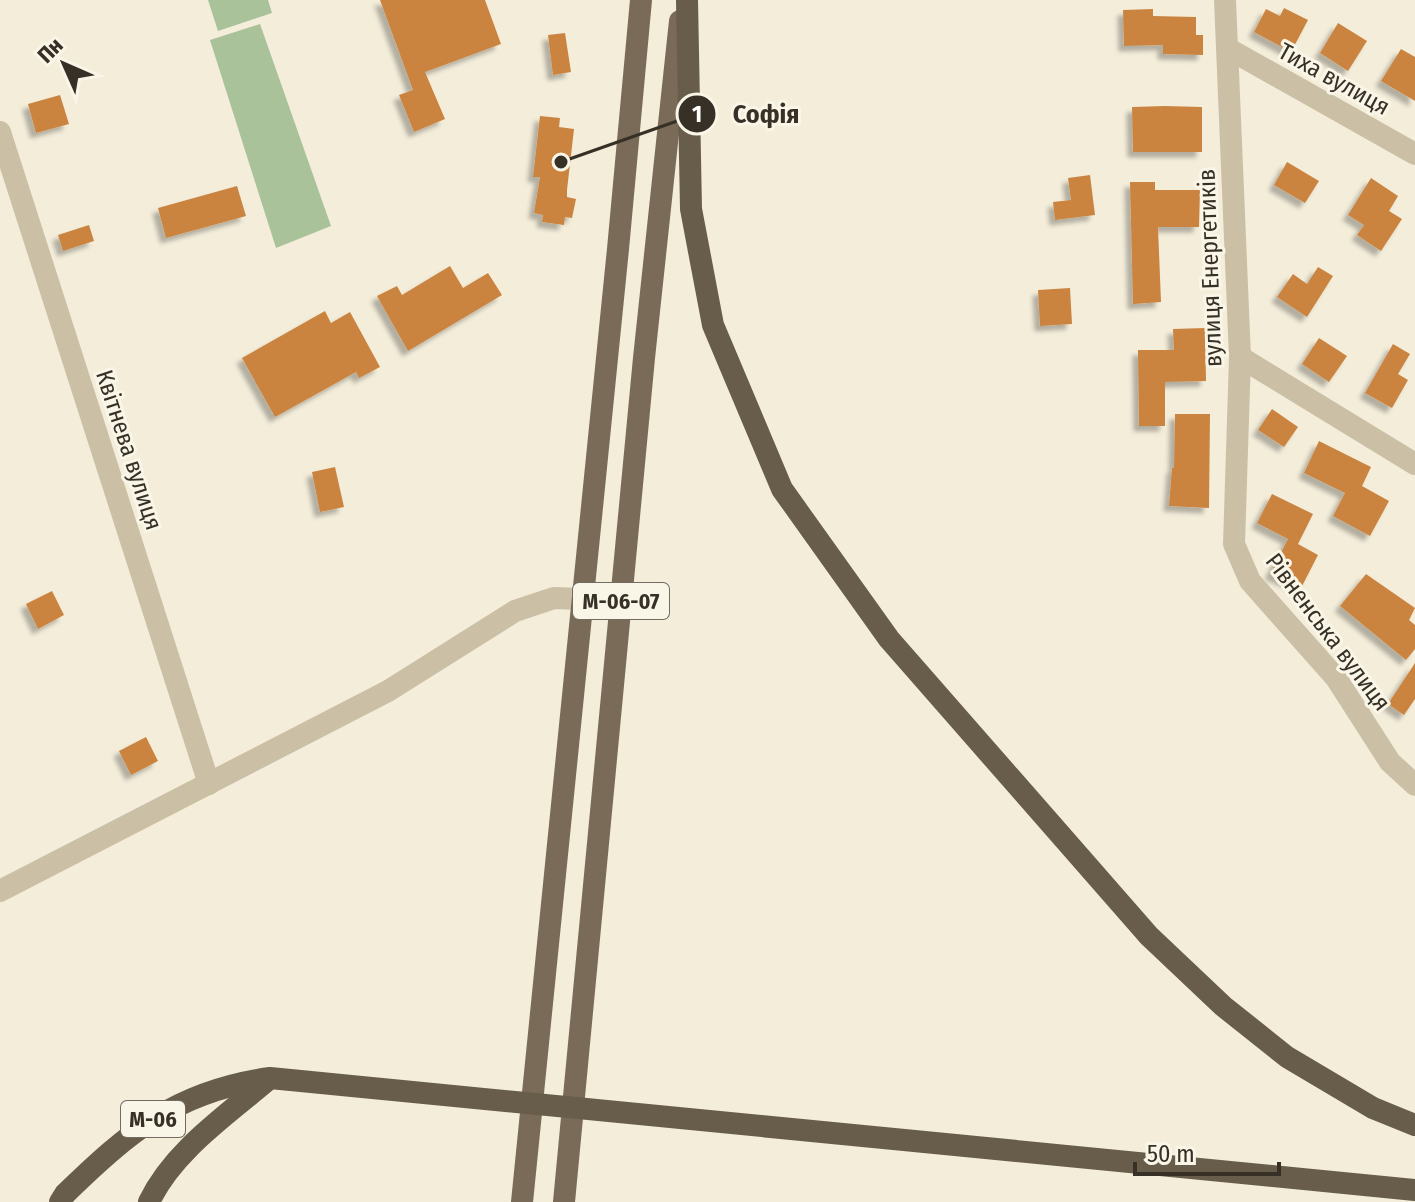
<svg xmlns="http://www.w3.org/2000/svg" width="1415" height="1202" font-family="'Fira Sans Condensed',sans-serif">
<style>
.green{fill:#aac29a}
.building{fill:#cb8440;filter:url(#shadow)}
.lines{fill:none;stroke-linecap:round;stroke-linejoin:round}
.minor{stroke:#cbc0a6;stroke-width:22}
.primary{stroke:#796b57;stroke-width:22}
.trunk{stroke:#685c4a;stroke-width:22}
.labels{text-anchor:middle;stroke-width:6;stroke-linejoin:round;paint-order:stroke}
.shield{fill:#faf6e7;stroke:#726b61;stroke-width:2}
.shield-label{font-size:22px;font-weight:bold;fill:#373027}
.street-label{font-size:24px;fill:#373027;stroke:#faf6e7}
.leader{fill:none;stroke:#373027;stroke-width:3}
.callout-dot{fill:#373027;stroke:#faf6e7;stroke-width:3}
.mark-label{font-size:24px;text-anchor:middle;font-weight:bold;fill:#fff}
.callout-label{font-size:26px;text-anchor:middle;font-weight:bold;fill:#373027;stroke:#faf6e7;stroke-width:6;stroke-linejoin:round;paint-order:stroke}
</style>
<defs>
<filter id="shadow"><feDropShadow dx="-5.5" dy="5.5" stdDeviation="2" flood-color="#0004"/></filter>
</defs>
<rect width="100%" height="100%" fill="#f3edda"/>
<g class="green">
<path d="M208 0H268L272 13 218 31Z"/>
<path d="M260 24 331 226 276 248 210 40Z"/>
</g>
<g class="building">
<path d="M380 0H485L501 44 425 72 445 119 414 132 399 95 413 90Z"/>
<path d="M1284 8 1308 20 1291 52 1254 32 1266 9 1280 16Z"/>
<path d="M1153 9V16L1196 17V35H1203V55L1163 54V45L1124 46 1123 10Z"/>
<path d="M1338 23 1367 41 1348 71 1320 53Z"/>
<path d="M565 33 571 72 553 75 548 35Z"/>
<path d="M1401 49 1415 57V101L1381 81Z"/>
<path d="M60 95 69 124 36 133 28 104Z"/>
<path d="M1165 106 1202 107V152H1133L1132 107Z"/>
<path d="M540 116 560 118 559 127 574 129 567 190V197L576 199 572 218 565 217 564 225 542 222 543 215 534 213 540 177H533Z"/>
<path d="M1287 162 1319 181 1305 203 1274 185Z"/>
<path d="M1090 175 1095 215 1055 220 1053 202 1071 200 1068 178Z"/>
<path d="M1371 178 1398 196 1389 211 1402 219 1381 251 1357 235 1364 225 1348 215Z"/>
<path d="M1130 182H1155V190H1200L1199 227H1158L1161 302 1133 304Z"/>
<path d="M237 186 246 216 166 238 158 208Z"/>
<path d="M89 225 94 241 63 251 58 235Z"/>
<path d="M450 266 463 288 488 273 502 295 408 351 377 296 397 286 402 295Z"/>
<path d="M1318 267 1333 276 1307 317 1277 297 1293 274 1307 284Z"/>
<path d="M1070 288 1072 324 1040 326 1038 290Z"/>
<path d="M325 311 331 323 350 312 380 367 359 378 356 372 275 417 242 358Z"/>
<path d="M1205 328 1206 381 1165 382V426H1139L1138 350H1174L1173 329Z"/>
<path d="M1319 338 1347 356 1329 382 1302 364Z"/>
<path d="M1393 344 1410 354 1398 374 1408 380 1392 408 1365 393Z"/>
<path d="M1272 409 1298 427 1284 447 1258 430Z"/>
<path d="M1175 414H1210L1209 508 1169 506 1172 468H1174Z"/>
<path d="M1319 441 1371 467 1362 486 1389 501 1370 536 1333 516 1345 493 1304 473Z"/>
<path d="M335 467 344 507 320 512 312 472Z"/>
<path d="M1272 494 1313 514 1298 544 1318 555 1301 588 1270 574 1288 539 1257 523Z"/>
<path d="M1366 574 1415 608 1409 620 1415 625V649L1406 660 1340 606Z"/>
<path d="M52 591 64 615 38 629 26 604Z"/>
<path d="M1415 663V699L1404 715 1388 704Z"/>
<path d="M146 737 158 761 131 775 119 751Z"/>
</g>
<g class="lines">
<g class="minor">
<path d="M1225 0 1240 357 1234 544 1250 581 1336 678 1390 762 1415 785"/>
<path d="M1227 48 1415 154"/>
<path d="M0 132 209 784"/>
<path d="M1240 357 1415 464"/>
<path d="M0 891 388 691 515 611 554 598 582 599"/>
</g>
<g class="primary">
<path d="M522 1202 618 249 641 0"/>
<path d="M564 1202 644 358 680 21"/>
</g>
<g class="trunk">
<path d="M687 0 691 209 713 325 782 489 889 639 1149 936 1223 1006 1287 1057 1373 1108 1415 1125"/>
<path d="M60 1202 65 1194C130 1131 177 1091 270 1078L1415 1190"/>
<path d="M149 1202C173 1151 227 1115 269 1079"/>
</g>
</g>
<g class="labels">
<g class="shield">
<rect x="573" y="583" width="96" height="36" rx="6"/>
<rect x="121" y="1101" width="64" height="36" rx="6"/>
</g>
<g class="shield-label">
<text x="621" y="609">М-06-07</text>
<text x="153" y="1127">М-06</text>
</g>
<g class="street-label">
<text transform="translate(1334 79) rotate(29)" y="8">Тиха вулиця</text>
<text transform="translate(1210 268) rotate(-92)" y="8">вулиця Енергетиків</text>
<text transform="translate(129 450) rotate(72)" y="8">Квітнева вулиця</text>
<text transform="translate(1328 632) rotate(53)" y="8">Рівненська вулиця</text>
</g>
</g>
<path class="leader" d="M561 162L697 114"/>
<g class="callout-dot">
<circle cx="561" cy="162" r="8"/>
<circle cx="697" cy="114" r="20"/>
</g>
<g class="mark-label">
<text x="697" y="122">1</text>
</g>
<g class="callout-label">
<text x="766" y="123">Софія</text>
</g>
<g transform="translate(64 64) rotate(315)" stroke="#faf6e7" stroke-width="6" paint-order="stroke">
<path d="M0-6L14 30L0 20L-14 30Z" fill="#373027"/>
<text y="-12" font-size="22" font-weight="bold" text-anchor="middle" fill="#373027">Пн</text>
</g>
<path d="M1135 1162v12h144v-12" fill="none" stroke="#373027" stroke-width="4"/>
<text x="1147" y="1162" font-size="24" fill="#373027" stroke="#faf6e7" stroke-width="6" paint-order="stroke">50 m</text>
</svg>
